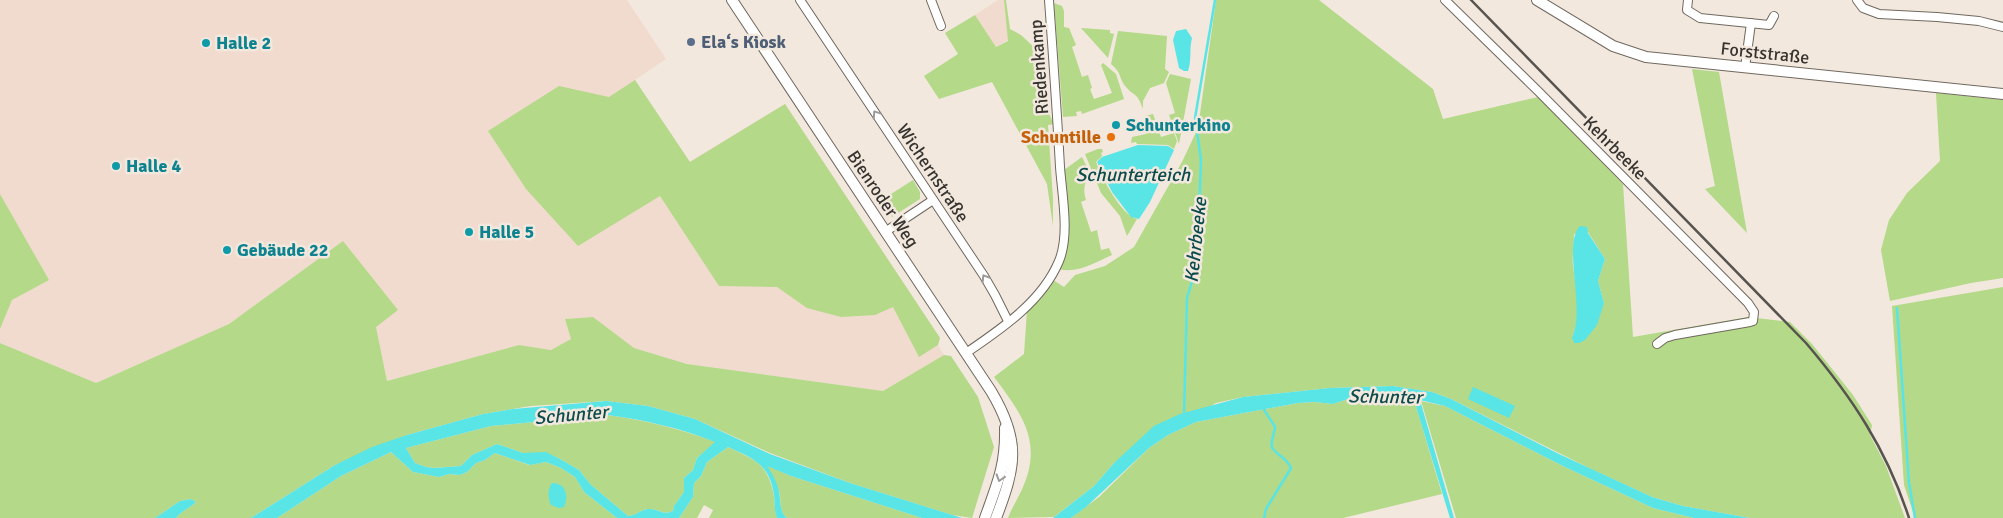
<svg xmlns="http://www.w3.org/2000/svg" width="2003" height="518" font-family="Signika,sans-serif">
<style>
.commercial{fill:#f1dbce}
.green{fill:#b4d988;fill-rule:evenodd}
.water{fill:#59e4e6;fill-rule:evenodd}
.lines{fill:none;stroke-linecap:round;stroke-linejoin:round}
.stream{stroke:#59e4e6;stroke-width:2.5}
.minor-casing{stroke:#70685f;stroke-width:10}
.secondary-casing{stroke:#70685f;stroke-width:12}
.minor{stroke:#fff;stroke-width:8}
.secondary{stroke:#fff;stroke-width:10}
.rail{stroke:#57534e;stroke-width:2.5}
.oneway{stroke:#9b9a98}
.service-dot{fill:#5c6f8a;stroke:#f2e8de;stroke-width:2}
.culture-dot{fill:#0f9aa8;stroke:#f2e8de;stroke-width:2}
.food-dot{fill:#e8710a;stroke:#f2e8de;stroke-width:2}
.labels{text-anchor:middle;stroke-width:5;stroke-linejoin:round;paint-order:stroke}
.service-label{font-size:18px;font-weight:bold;fill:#4e5e75;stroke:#f2e8de;text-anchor:start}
.culture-label{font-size:18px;font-weight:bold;fill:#0d838f;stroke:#f2e8de;text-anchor:start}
.street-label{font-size:18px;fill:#373430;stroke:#f2e8de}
.food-label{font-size:18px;font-weight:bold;fill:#c56008;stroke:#f2e8de;text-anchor:end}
.water-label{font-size:19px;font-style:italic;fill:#0d4c4d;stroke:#f2e8de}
</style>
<rect width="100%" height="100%" fill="#f2e8de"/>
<g class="commercial">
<path d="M0 0H627L666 59 635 80 689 162 785 104 940 338 938 345 944 355 883 391 687 364 634 348 592 317 565 319 571 339 551 350 519 345 387 381 376 327 343 241 229 324 96 383 0 343V329L12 300 48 280 0 194Z"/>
<path d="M998 0H1004L1008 40 996 47 975 15Z"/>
</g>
<g class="green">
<path d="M1004 0H1006L1010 29 1021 35 1037 50 1042 100 1054 124 1048 125 1053 199V226L1047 184 992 82 939 99 924 76 958 54 945 33 975 15 996 47 1008 41Z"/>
<path d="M1216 0H1319L1433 89 1443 119 1538 97 1623 184 1633 337 1748 317 1790 322 1812 344 1833 370 1853 395 1872 425 1870 435 1886 466 1905 518H1750L1683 506 1652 497 1593 470 1451 399 1432 392 1393 386 1330 388 1243 397 1216 403 1114 463 1094 486 1054 517 1008 518C1012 507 1019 497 1023 487 1043 441 1021 413 994 377L1024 354 1027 311 1053 280 1064 287 1075 275 1105 266 1134 247 1182 162 1198 128ZM1588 232 1605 259 1598 281 1604 303 1572 337C1582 317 1576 288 1573 266 1572 255 1574 244 1574 234Z"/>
<path d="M1054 3 1062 6 1064 11V27L1069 28 1076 45 1072 47 1082 77 1088 75 1092 88 1090 89 1094 99 1112 93 1101 65 1103 63 1116 74 1124 99 1082 114 1081 111 1076 112 1077 116 1063 117Z"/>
<path d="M1081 28 1110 30V33L1114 34 1108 58Z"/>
<path d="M1118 31 1167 36 1165 69 1169 72 1164 83 1150 88 1143 101V109C1137 92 1136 98 1126 87 1119 79 1122 73 1111 64Z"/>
<path d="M1692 69 1719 72 1747 233 1705 189 1715 186Z"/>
<path d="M1170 74 1191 79 1179 144 1169 115 1175 113 1166 83Z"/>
<path d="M635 80 690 162 785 104 940 338 938 345 919 357 893 307 875 315 841 317 807 308 777 287 719 286 660 196 578 246 526 189 488 131 559 86 609 97Z"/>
<path d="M1936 93 2003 100V278L1971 283 1890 301 1881 250 1889 220 1907 193 1940 161Z"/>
<path d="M1153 114 1161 137 1174 133 1177 141 1174 149 1168 145 1137 144 1136 142 1131 143 1132 137 1146 134C1144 127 1146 123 1145 116Z"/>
<path d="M1098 149H1102L1103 152 1101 153 1102 156 1096 162C1102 178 1121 215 1137 219L1127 236 1120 216 1101 193 1085 154Z"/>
<path d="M1082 157 1089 171C1086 183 1082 188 1086 200L1081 202 1091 232 1097 230 1101 250 1109 248 1112 255C1097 262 1076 274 1059 269L1064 170Z"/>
<path d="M913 180 920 192V199L892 217 880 201Z"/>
<path d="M0 194 49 280 12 300 0 329Z"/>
<path d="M343 241 398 310 376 327 387 381 519 345 551 350 571 339 565 319 593 317 634 348 687 364 883 391 944 355 951 356 978 397 994 447 972 518 952 515 850 483 770 453 695 419 648 406 606 401 531 406 483 414 407 435 335 465 251 518H176C181 511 189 509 196 502L191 499 180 501 155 518H0V343L96 383 229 324Z"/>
<path d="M2003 287V518H1915L1904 485 1892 306Z"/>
<path d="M1391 397 1414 399 1442 494 1343 518H1071L1099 497 1149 448 1168 435 1196 422 1298 403 1315 402 1333 404 1351 398Z"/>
<path d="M1421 401 1445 406 1567 468 1653 508 1694 518H1456Z"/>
<path d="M607 415C645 420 680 429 716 442L697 458 693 470 684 478V492L674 506 673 511C663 516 658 508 648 509 640 510 635 516 628 516L590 484 579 470 560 459 546 453H523L497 444 472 455 461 466 435 468 426 467 415 463 406 448 491 426Z"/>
<path d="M728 447C753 459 766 462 773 491 775 500 774 509 777 518H709L713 510 704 505 697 518H679L693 497 694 483 701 476 707 462Z"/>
<path d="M391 452 413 472 439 477 449 474 460 475 467 472 476 463 485 460 495 453 529 465 546 462 561 468 575 477 584 492 617 518H277L341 476Z"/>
<path d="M766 465 791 476 922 518H787C778 511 782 501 779 491 776 482 770 473 766 465Z"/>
</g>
<g class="water">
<path d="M1186 29 1192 38C1189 49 1192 60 1188 71H1184L1179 68 1173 40 1176 31Z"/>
<path d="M1138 145 1168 146 1174 150 1150 202 1139 219 1131 217 1112 192 1097 162 1102 157Z"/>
<path d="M1580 226 1587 227 1588 233 1605 259 1598 281 1604 303 1597 325 1585 340 1579 343H1574L1572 337C1586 309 1562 244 1580 226Z"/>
<path d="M1393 386 1432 392 1451 399 1559 454 1652 497 1683 506 1750 518H1694L1653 508 1567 468 1445 406 1420 400 1454 518H1450L1414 400 1391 397 1351 398 1333 404 1315 402 1298 403 1196 422 1168 435 1149 448 1086 507 1071 518H1053L1094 486 1114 463 1154 426 1180 414 1243 397 1330 388Z"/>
<path d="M1473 387 1515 406 1509 418 1468 399Z"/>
<path d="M606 401 648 406 695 419 770 454 850 483 962 518H922L791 476 767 466C772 473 777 482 779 491 781 501 779 512 787 518H777C774 510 775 503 774 495 770 465 753 458 728 447L707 462 701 476 694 483 693 497 679 518H617L584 492 575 477 561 468 546 462 530 465 495 453 485 460 476 463 467 472 460 475 449 474 439 477 413 472 391 452 341 476 277 518H251L335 465 372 447 407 435 483 414 513 409ZM607 415C645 420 680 428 715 442L697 458 693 470 684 478V492L674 506 673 511C663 516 658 508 648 509 640 510 635 516 628 516L590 484 579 470 560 459 546 452 523 453 497 444 472 455 461 466 435 468 426 467 415 463 406 448 491 426Z"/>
<path d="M552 483C566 483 569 496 564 507L559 508 551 505C548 498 547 490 552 483Z"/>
<path d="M191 499 196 502C189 509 181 511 176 518H155L180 501Z"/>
</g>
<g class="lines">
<g class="stream">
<path d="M1897 308 1909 483 1915 518"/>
<path d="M1263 408 1275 427C1275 433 1270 441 1272 447 1274 454 1287 457 1291 468L1266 509 1264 518"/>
<path d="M1184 415 1187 298 1193 278 1199 217 1201 160 1195 118 1215 0"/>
</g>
<g class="minor-casing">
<g id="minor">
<path d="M800 0 984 276 995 295 1008 321"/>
<path d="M931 0 941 26"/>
<path d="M1445 0 1539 92 1748 303 1754 312 1753 321 1750 322 1675 335 1665 338 1657 344"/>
<path d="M1688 0 1687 10 1700 18 1769 25 1774 16"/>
<path d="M1857 0 1863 8 1879 14 1937 17 1979 21 2003 27"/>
<path d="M1745 68 1751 23"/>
<path d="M885 232 933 200"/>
<path d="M966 353C1001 329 1042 302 1059 261 1070 235 1062 195 1060 167 1057 111 1053 56 1049 0"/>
</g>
</g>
<g class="secondary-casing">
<g id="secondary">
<path d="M732 0 991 391C1021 441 1016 466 996 518"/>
<path d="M1537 0 1613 46 1646 57 2003 94"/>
<path d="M985 518C997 484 1006 465 1005 428"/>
</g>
</g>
<use href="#minor" class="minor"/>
<use href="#secondary" class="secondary"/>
<path class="rail" d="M1471 0 1806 343C1852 397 1887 450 1909 518"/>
</g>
<defs><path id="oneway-chevron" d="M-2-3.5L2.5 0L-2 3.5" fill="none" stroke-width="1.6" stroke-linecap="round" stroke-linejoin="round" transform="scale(1.25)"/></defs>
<g class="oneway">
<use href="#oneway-chevron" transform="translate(876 114) rotate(-124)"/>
<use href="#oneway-chevron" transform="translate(985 278) rotate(-122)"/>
<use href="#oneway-chevron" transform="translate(1000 478) rotate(107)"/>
</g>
<circle class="service-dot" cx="691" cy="42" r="5"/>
<g class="culture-dot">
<circle cx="206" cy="43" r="5"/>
<circle cx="1116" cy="125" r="5"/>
<circle cx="116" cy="166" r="5"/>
<circle cx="469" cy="232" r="5"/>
<circle cx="227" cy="250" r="5"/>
</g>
<circle class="food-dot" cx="1111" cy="137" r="5"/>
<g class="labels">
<g class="service-label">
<text x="701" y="48">Ela‘s Kiosk</text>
</g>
<g class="culture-label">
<text x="216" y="49">Halle 2</text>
<text x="1126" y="131">Schunterkino</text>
<text x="126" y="172">Halle 4</text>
<text x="479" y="238">Halle 5</text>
<text x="237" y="256">Gebäude 22</text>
</g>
<g class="street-label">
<text transform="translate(1765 53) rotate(6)" y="6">Forststraße</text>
<text transform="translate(1039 67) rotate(-94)" y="6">Riedenkamp</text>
<text transform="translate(1615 148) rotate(45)" y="6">Kehrbeeke</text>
<text transform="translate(933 173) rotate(56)" y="6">Wichernstraße</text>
<text transform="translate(883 199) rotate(56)" y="6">Bienroder Weg</text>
</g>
<g class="food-label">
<text x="1101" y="143">Schuntille</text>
</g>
<g class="water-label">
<text x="1133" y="181">Schunterteich</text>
<text transform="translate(1195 240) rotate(-84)" y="7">Kehrbeeke</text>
<text transform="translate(1385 396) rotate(1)" y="7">Schunter</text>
<text transform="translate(571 414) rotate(-5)" y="7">Schunter</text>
</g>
</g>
</svg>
